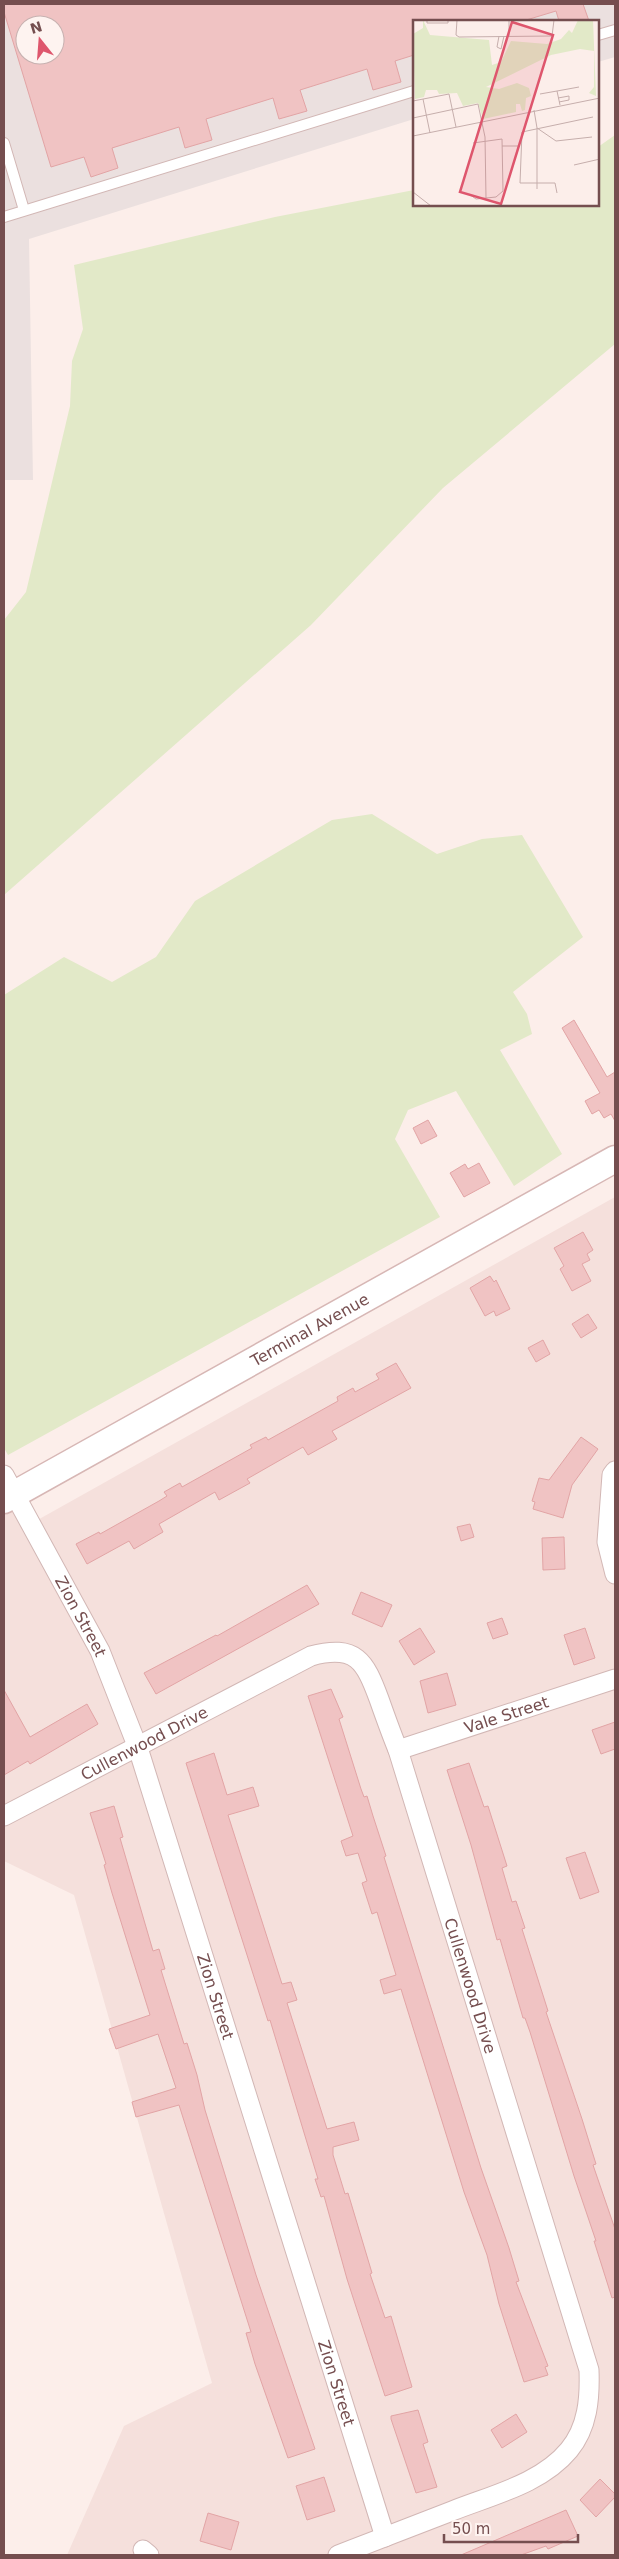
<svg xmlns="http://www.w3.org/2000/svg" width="619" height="2559" font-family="'DejaVu Sans',sans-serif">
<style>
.residential{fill:#f5e0dc}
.industrial{fill:#ebe0df;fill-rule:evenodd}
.green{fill:#e2e9c8}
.building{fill:#f0c3c3;stroke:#e2a4a5;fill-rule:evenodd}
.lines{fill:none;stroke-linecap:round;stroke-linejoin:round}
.lane-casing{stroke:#d2b7b5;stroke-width:12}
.street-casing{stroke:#d2b7b5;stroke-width:21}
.secondary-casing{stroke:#d7b7b5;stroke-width:29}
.lane{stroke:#fff;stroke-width:10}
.street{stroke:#fff;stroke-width:19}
.secondary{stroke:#fff;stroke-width:26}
.labels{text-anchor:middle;stroke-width:4;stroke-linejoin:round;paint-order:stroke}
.street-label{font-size:16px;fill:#754e4f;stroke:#fef3f0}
.inset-road{fill:none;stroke:#c6aeac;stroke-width:1}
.view{fill:#de566d;fill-opacity:0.15;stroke:#de566d;stroke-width:2.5}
.inset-edge{fill:none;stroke:#754e4f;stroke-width:2.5}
</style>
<rect width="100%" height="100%" fill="#fceeea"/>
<path class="residential" d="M615 1197V2555H67L124 2426 212 2383 74 1895 4 1861V1488L25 1527Z"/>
<path class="industrial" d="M4 4H615V57L598 62V21H414V119L29 239 33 480H4ZM25 25H55V55H25Z"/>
<g class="green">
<path d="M615 135V344L443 488 311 625 4 895V620L26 592 70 406 72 361 83 329 74 265 275 217 414 190V205H598V147Z"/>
<path d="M372 814 437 854 482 839 522 835 583 937 513 992 527 1014 532 1034 500 1050 562 1154 514 1186 456 1091 408 1110 395 1139 440 1217 8 1455 4 1448V995L64 957 112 982 156 957 195 901 332 820Z"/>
</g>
<g class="building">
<path d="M4 4H583L589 21H559L556 11 523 21H414V55L395 61 401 82 373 90 367 69 300 90 307 111 279 119 273 98 206 119 212 140 185 148 179 127 112 148 118 168 91 177 84 157 51 167 4 12ZM25 25H55V55H25Z"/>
<path d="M574 1020 607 1077 615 1072V1121L611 1114 604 1118 599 1110 592 1114 585 1101 600 1093 562 1028Z"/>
<path d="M428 1120 437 1136 421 1144 413 1128Z"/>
<path d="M479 1163 490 1183 464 1197 450 1173 465 1164 468 1169Z"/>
<path d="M583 1232 593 1250 587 1254 590 1260 582 1264 591 1281 572 1291 560 1269 564 1266 554 1248Z"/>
<path d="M490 1276 494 1282 496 1280 510 1309 496 1316 494 1311 485 1316 470 1288Z"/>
<path d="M588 1314 597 1328 581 1338 572 1324Z"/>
<path d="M543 1340 550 1354 536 1362 528 1348Z"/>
<path d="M396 1363 411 1388 332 1431 337 1439 308 1455 303 1447 247 1479 250 1483 219 1500 215 1492 159 1524 163 1532 134 1549 129 1541 87 1564 76 1544 99 1532 100 1534 159 1501 167 1496 164 1492 180 1483 182 1487 252 1448 250 1445 266 1437 268 1440 338 1401 337 1397 353 1388 355 1392 379 1379 376 1374Z"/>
<path d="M581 1437 598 1449 572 1485 563 1518 533 1509 535 1502 532 1501 539 1478 549 1480Z"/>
<path d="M470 1524 474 1537 461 1541 457 1527Z"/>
<path d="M564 1537 565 1569 543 1570 542 1538Z"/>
<path d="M307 1585 319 1604 156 1694 144 1673 216 1635 217 1636Z"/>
<path d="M361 1592 392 1605 382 1627 352 1614Z"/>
<path d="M502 1618 508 1634 493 1639 487 1623Z"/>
<path d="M420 1628 435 1652 414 1665 399 1641Z"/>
<path d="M585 1628 595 1658 574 1665 564 1635Z"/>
<path d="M447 1673 456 1705 428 1713 420 1681Z"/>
<path d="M331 1689 343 1717 339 1719 361 1789 364 1797 367 1796 373 1816 386 1856 384 1857 481 2168 509 2248 519 2281 516 2282 548 2366 545 2367 548 2375 524 2382 499 2304 487 2255 464 2192 401 1989 384 1994 380 1980 396 1975 377 1912 372 1914 362 1883 367 1881 358 1853 346 1856 341 1841 353 1836 308 1696Z"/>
<path d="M4 1690 30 1737 87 1704 98 1724 30 1764 28 1761 4 1775Z"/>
<path d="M615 1722V1749L601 1754 592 1730Z"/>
<path d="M214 1753 227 1795 253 1787 259 1806 228 1815 282 1984 291 1982 297 2000 287 2003 327 2129 354 2122 359 2140 333 2147V2155L345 2194 348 2193 372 2273 370 2274 385 2318 391 2316 412 2387 385 2396 347 2279 324 2196 321 2197 315 2179H318L270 2020 268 2021 186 1763Z"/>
<path d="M469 1763 484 1807 488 1806 507 1866 502 1868 512 1902 516 1901 525 1928 522 1929 548 2011 546 2012 582 2119 596 2164 593 2165 615 2229V2297L612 2298 594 2241H596L574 2176 530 2032 525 2018H523L500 1939 497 1940 471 1845 447 1770Z"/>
<path d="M114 1806 123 1837 120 1838 153 1951 159 1949 165 1969 161 1970 184 2044 187 2043 197 2075 205 2110 256 2275 315 2449 288 2458 255 2364 246 2333 251 2332 179 2105 136 2117 132 2102 176 2088 158 2034 116 2049 109 2029 150 2015 112 1893 104 1865 106 1864 90 1813Z"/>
<path d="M585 1852 599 1892 580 1899 566 1858Z"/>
<path d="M418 2410 428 2442 423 2444 437 2487 416 2493 391 2419V2416Z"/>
<path d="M516 2414 527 2432 502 2448 491 2430Z"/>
<path d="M324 2477 335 2511 307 2520 296 2486Z"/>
<path d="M600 2479 615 2494V2497L596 2517 580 2500Z"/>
<path d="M566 2510 578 2536 548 2549 546 2546 521 2555H461Z"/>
<path d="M208 2513 239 2522 231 2550 200 2541Z"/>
</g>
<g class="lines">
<g class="lane-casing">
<g id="lane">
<path d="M598 35 615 30"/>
<path d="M4 143 24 210"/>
<path d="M4 217 414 91"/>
</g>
</g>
<g class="street-casing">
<g id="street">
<path d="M615 1471 612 1475 607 1542 615 1574"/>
<path id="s1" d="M4 1475 100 1651 138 1748 385 2537"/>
<path id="s2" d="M398 1750 615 1679"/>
<path id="s3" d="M4 1816 311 1656C356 1644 365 1661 379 1699 385 1716 391 1733 398 1750L589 2370C590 2398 588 2427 569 2450 541 2484 492 2495 452 2511 414 2526 376 2540 338 2555"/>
<path d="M143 2550 149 2555"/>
</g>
</g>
<g class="secondary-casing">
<g id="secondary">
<path id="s4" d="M4 1500 615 1159"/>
</g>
</g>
<use href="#lane" class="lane"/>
<use href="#street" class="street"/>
<use href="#secondary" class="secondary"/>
</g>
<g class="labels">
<g class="street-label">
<text dy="6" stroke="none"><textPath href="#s4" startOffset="350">Terminal Avenue</textPath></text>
<text dy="6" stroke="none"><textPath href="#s1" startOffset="161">Zion Street</textPath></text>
<text dy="6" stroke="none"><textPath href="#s2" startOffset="114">Vale Street</textPath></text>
<text dy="6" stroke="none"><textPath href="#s3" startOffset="158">Cullenwood Drive</textPath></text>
<text dy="6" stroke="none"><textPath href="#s3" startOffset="741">Cullenwood Drive</textPath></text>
<text dy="6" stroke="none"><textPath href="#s1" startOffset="565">Zion Street</textPath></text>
<text dy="6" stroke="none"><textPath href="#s1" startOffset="970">Zion Street</textPath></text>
</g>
</g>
<g transform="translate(413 20)">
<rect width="186" height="186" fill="#fceeea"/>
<path d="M10 0 17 15 76 20 79 45 88 42 98 21 134 24 148 19 156 10 159 13 165 0H180L183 76 176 73 181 67V31L167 29 138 35 73 67 86 69 104 63 116 68 118 76 113 78 112 90 109 91 107 84H103V92L70 99 65 83 50 86 44 73 26 74 24 70H13L11 77 2 79 0 14 10 8Z" fill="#e2e9c8"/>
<path class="inset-road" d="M14 0V3H35V0M44 0 43 15 46 17 139 16 141 0M86 16 84 27 88 29 91 16M96 16V0M144 71 166 67M127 74 144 71 147 85M145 78 156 76V80L146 82M10 79 17 113M0 81 36 74 43 107M121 90 124 108V169M0 98 65 84 72 117 73 178M124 108 143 121 179 117M0 116 187 78M89 126H107M161 145 187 139M0 172 18 186M144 173 142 163H107L109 112 180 97M56 174 63 179 83 177 90 171 89 119 60 123"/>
<path class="view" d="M99 2 140 15 88 184 47 172Z"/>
<rect width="186" height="186" class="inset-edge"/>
</g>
<rect width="619" height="2559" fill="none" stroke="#754e4f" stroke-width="10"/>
<g transform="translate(40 40) rotate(343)"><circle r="24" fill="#fef3f0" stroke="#c7b1b0"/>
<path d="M0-4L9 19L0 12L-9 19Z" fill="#de566d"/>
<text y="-8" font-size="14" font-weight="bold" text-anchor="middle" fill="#754e4f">N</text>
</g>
<path d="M444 2534v8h134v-8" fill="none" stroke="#754e4f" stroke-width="2.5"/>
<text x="452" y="2534" font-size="15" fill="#754e4f" stroke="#fef3f0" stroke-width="4" paint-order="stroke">50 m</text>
</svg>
